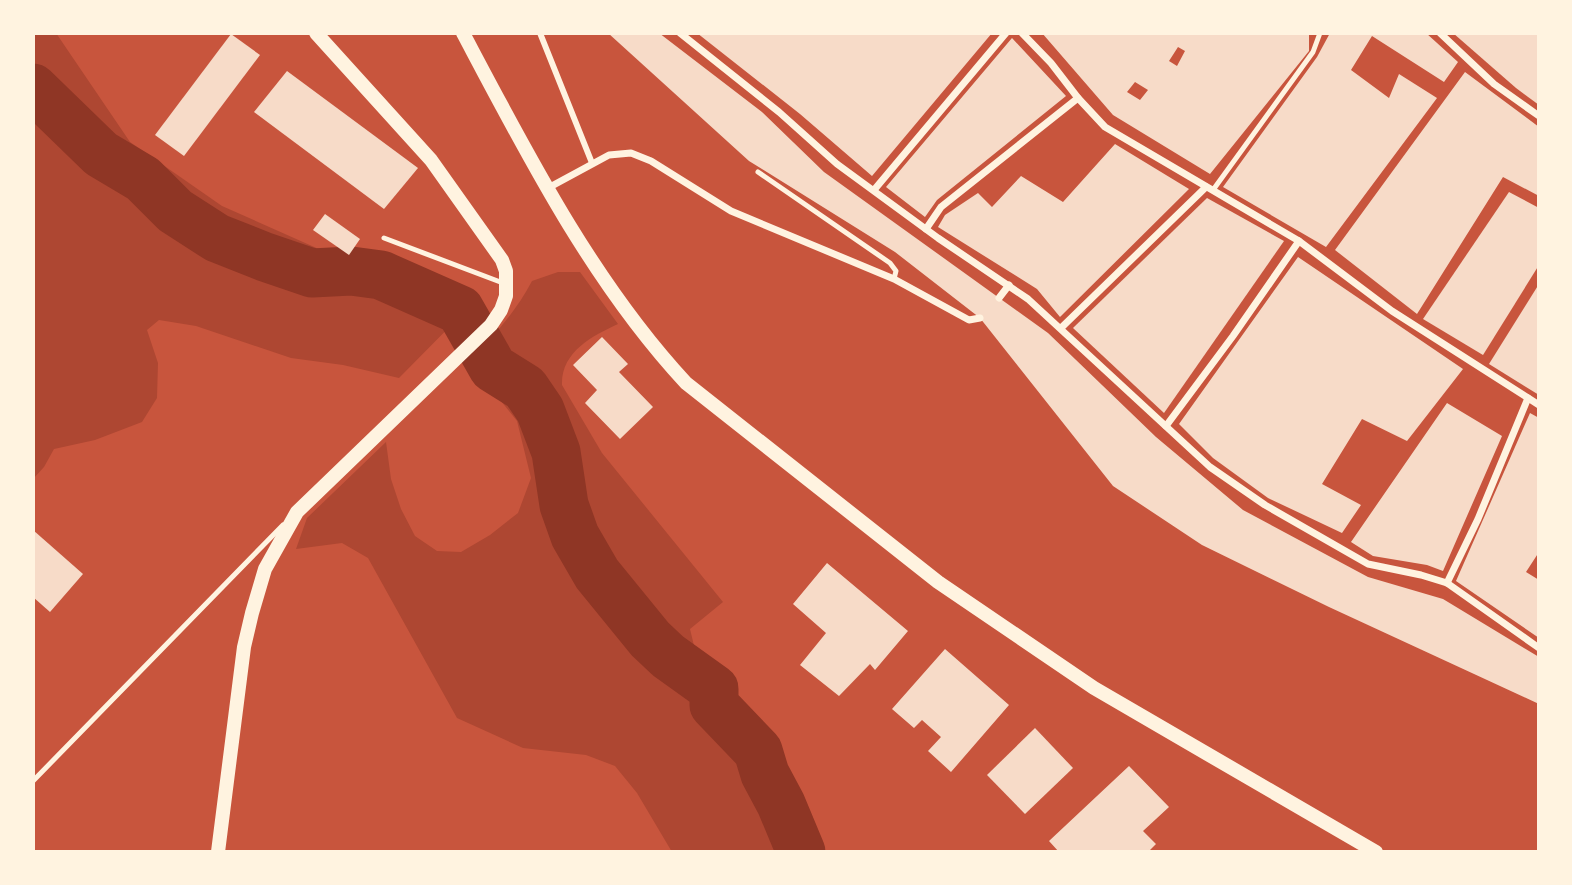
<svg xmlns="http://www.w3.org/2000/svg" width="1572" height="885" font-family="'DejaVu Sans',sans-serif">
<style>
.green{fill:#ae4732}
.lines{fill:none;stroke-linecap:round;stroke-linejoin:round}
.river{stroke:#8f3625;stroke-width:49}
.building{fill:#f7dbc8;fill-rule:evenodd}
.service{stroke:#fff3e0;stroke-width:5}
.pedestrian{stroke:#fff3e0;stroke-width:6}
.minor{stroke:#fff3e0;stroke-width:7}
.secondary{stroke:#fff3e0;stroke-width:14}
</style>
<rect width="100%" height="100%" fill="#c8553d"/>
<g class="green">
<path d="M33 33H56L130 142 222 206 330 254 389 268 478 298 399 378 343 365 291 358 196 326 159 320 147 330 158 363 157 398 142 422 95 440 54 449 44 467 33 479Z"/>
<path d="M558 272H580L618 324C592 336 561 352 562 385L602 453 723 602 690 629 697 658 751 717 766 743 777 781 811 852H672L637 793 615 766 586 755 523 748 457 718 368 558 342 543 296 549 307 518 386 442 391 479 401 509 415 536 437 551 461 552 490 535 518 513 531 478 517 421 469 361C494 336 515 313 532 281Z"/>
</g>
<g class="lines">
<path class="river" d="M33 88 101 154 143 179 175 211 217 238 265 257 312 273 351 271 381 275 460 310 493 368 525 388 540 410 556 452 564 505 575 536 597 574 650 639 668 656 714 689V705L758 751 765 774 781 804 801 852"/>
</g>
<g class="building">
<path d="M608 33H659L762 112 824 172 1048 333 1156 437 1243 510 1368 577 1443 599 1539 657V704L1329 607 1202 545 1113 486 980 318 895 252 749 161Z"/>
<path d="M697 33H992L872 176 800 114Z"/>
<path d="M1042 33H1309V51L1210 174 1113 115ZM1178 47 1185 51 1177 66 1169 61ZM1135 82 1148 90 1140 100 1127 92Z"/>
<path d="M1330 33H1426L1458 62 1444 82 1372 36 1351 70 1389 98 1399 74 1437 98 1326 247 1223 187 1317 57Z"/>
<path d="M1453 33H1539V105L1516 88Z"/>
<path d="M231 34 260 55 184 156 155 135Z"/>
<path d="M1012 38 1066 96 937 200 925 217 886 187Z"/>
<path d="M287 71 418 168 384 209 254 112Z"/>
<path d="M1465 72 1539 127V196L1503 177 1417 314 1335 250Z"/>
<path d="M1115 144 1189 189 1060 317 1037 289 938 227 945 215 978 193 992 207 1021 176 1063 202Z"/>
<path d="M1509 192 1539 208V265L1483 355 1423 319Z"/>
<path d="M1207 198 1284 241 1164 413 1073 328Z"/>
<path d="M325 214 360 239 349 255 313 230Z"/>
<path d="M1298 257 1463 369 1407 441 1362 419 1322 484 1361 505 1342 533 1268 498 1213 458 1179 424Z"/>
<path d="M1539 284V395L1489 364Z"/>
<path d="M602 337 628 364 619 372 653 407 620 439 585 403 597 390 573 365Z"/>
<path d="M1447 403 1502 436 1443 571 1427 565 1373 556 1351 542Z"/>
<path d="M1530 413 1539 418V552L1526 572 1539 580V638L1456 581Z"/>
<path d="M33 530 83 574 50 612 33 597Z"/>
<path d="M827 563 908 631 875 670 870 664 839 696 800 665 826 633 793 604Z"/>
<path d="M945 649 1009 705 951 772 928 751 941 737 922 720 914 728 892 709Z"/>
<path d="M1035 728 1073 768 1025 814 987 775Z"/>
<path d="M1129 766 1169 807 1143 831 1156 844 1148 852H1059L1049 841Z"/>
</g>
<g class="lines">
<g class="service">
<path d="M758 172 890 263 896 271 894 279"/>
<path d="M1213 190 1313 52 1320 33"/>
<path d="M384 238 503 283"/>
<path d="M33 781 283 525"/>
</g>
<path class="pedestrian" d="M540 33 592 163"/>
<g class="minor">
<path d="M680 33 779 112 837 164 938 238 1028 299 1210 467 1265 505 1368 564 1421 575 1447 583 1539 648"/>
<path d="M1022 33 1051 63 1078 98 1105 127 1299 241 1392 311 1539 405"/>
<path d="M1440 33 1494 84 1539 116"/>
<path d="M548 188 609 155 631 153 651 161 731 211 894 279 969 320 980 318"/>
<path d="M874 190 1006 33"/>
<path d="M926 229 941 207 1078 98"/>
<path d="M999 298 1009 285"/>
<path d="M1061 328 1206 187"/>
<path d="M1166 426 1233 336 1299 241"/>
<path d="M1447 583 1478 519 1528 398"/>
</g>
<g class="secondary">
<path d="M463 33C527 154 593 283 686 383L938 582 1094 688 1376 852"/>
<path d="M218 852 244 647 252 613 265 569 297 512 491 325 501 310 506 296V271L502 260 431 160 316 33"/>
</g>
</g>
<rect width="1572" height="885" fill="none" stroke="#fff3e0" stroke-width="70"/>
</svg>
